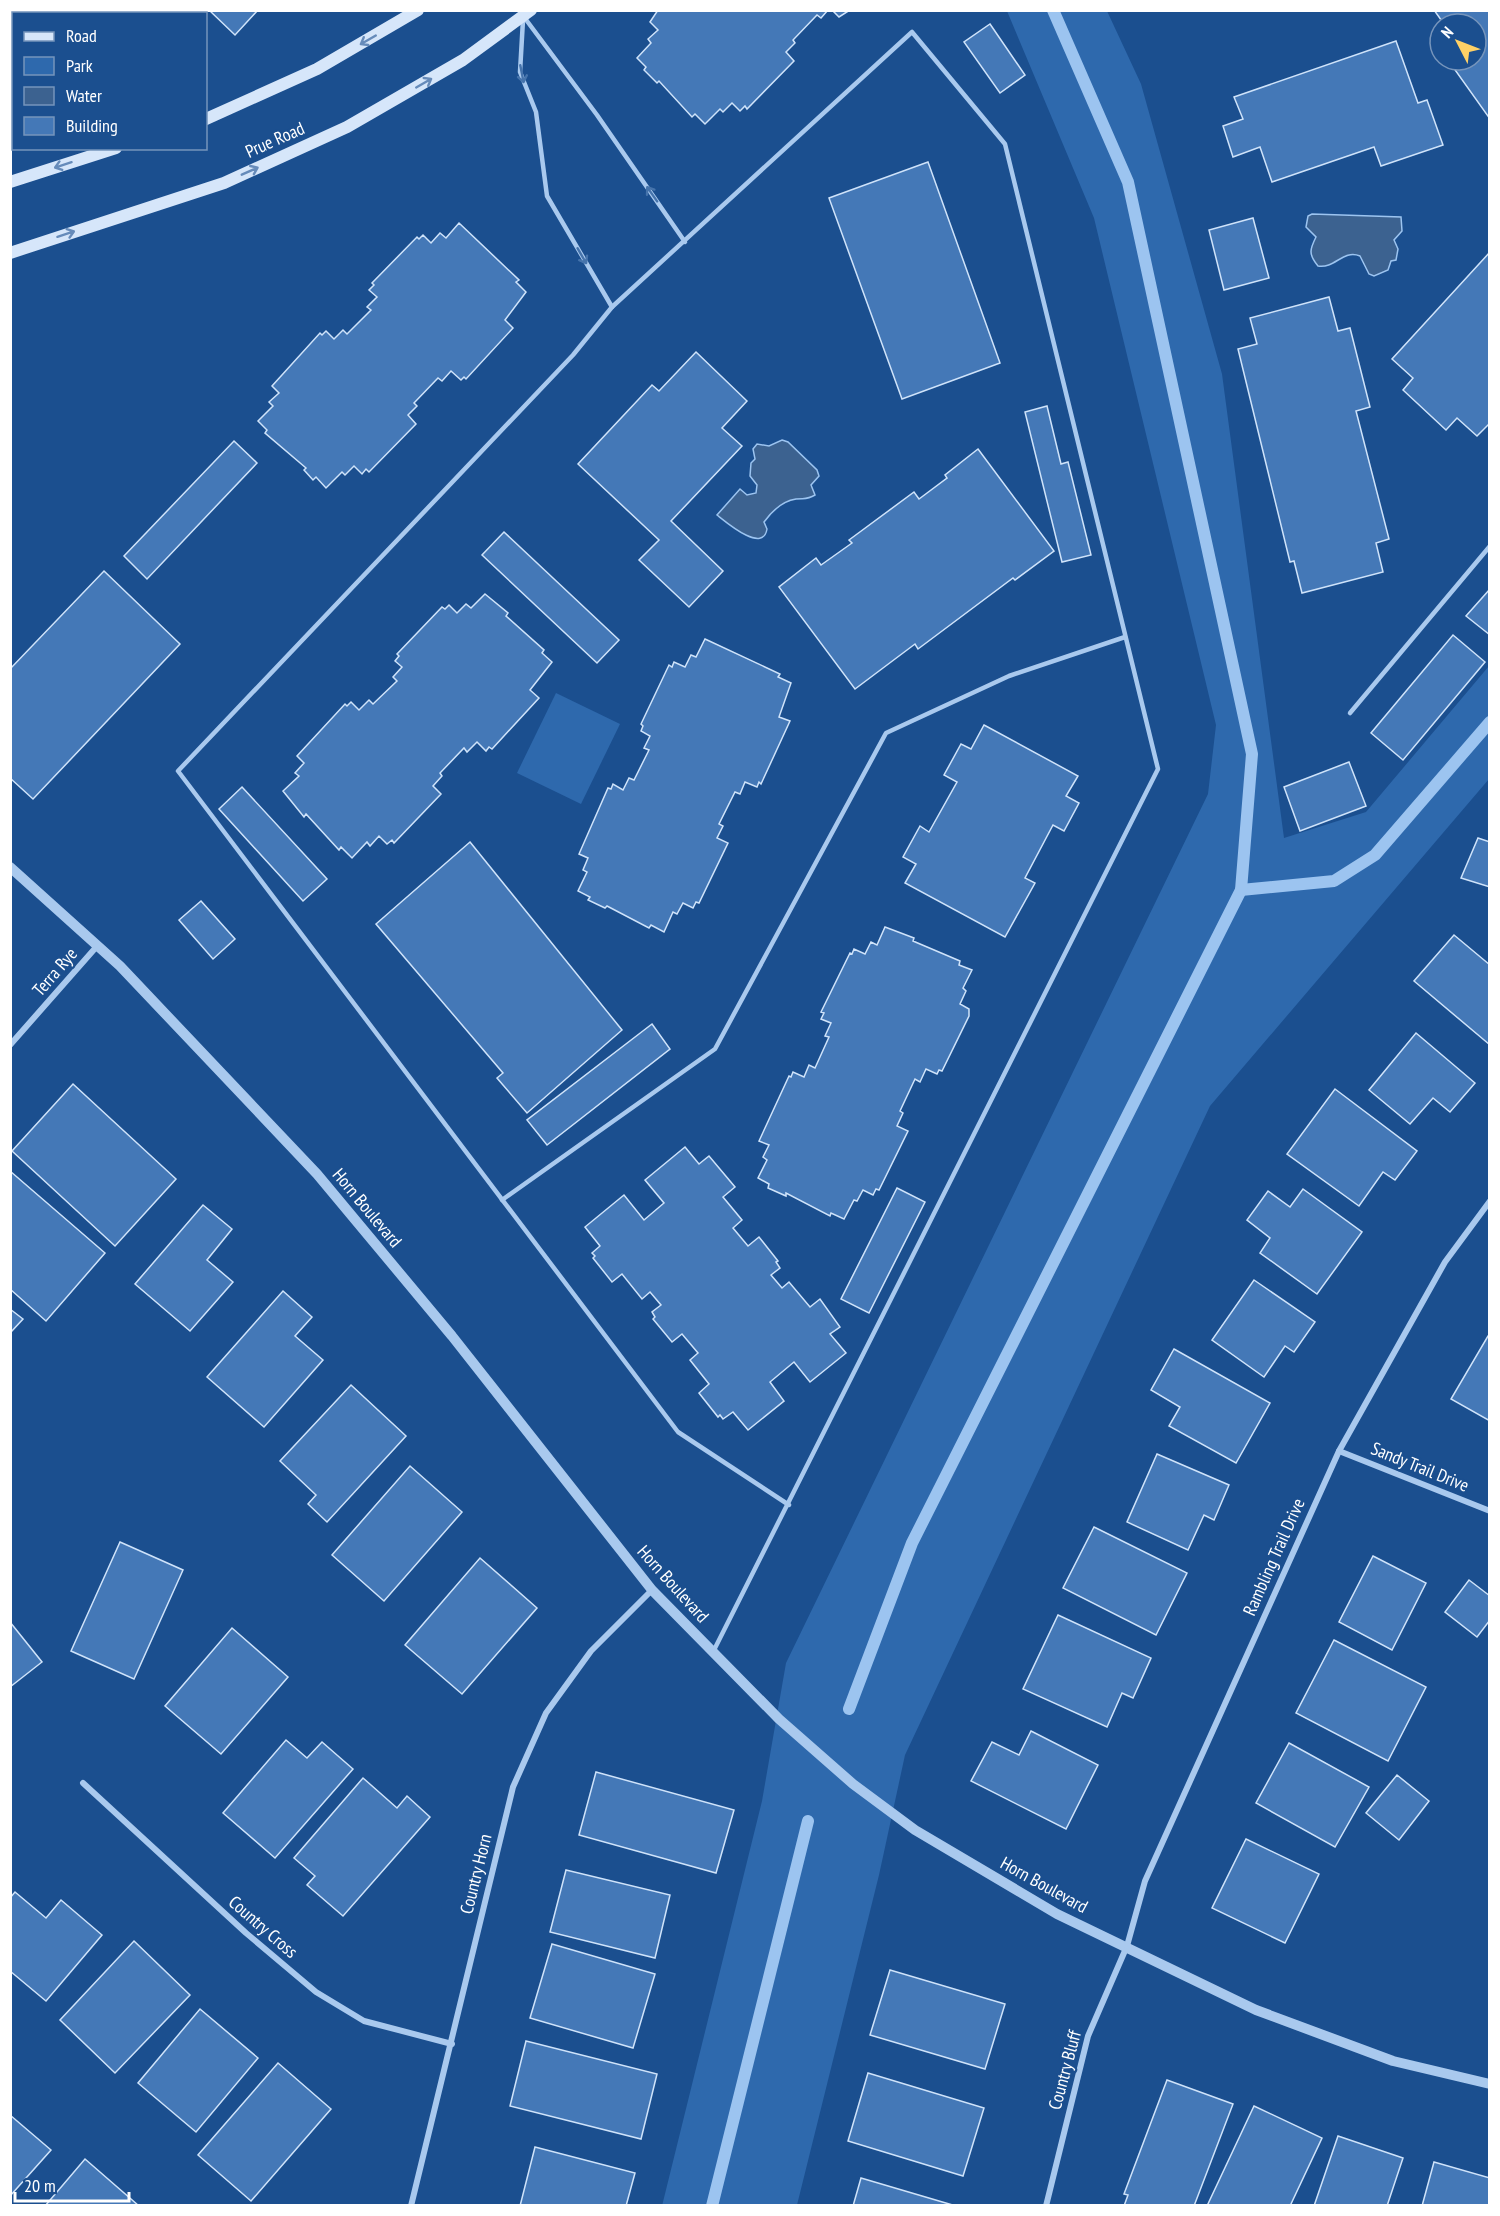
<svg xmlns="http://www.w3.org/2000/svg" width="1500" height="2216" font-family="'PT Sans Narrow',sans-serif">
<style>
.green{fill:#2e69ad}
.water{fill:#3c6290;stroke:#9cc4f0;stroke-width:1.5}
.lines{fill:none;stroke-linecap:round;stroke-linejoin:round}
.stream{stroke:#9cc4f0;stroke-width:12}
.building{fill:#4478b7;stroke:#cfe3fa;stroke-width:1.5}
.service{stroke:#a9c9ee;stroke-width:4.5}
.minor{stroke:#a9c9ee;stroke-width:6}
.tertiary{stroke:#a9c9ee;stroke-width:10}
.secondary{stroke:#d6e6fa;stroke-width:12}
.oneway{stroke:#668bba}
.oneway2{stroke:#4674ac}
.labels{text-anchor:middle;stroke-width:4.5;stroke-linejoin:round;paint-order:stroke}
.street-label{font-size:18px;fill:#fff;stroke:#1b4f8f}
</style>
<rect width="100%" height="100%" fill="#1b4f8f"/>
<g class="green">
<path d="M1007 11H1107L1141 84 1222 374 1284 838 1366 812 1489 666V779L1210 1106 905 1755 879 1875 797 2205 662 2206 762 1801 786 1663 1208 794 1216 725 1094 218Z"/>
<path d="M556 693 620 724 581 804 517 773Z"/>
</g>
<g class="water">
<path d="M1312 214 1401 217 1402 231 1394 240 1398 249 1396 260 1391 261 1388 270 1374 276 1369 274 1360 256C1343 249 1335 269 1318 266 1308 254 1310 249 1316 237L1306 227 1308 216Z"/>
<path d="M782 440 788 442 817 470 819 476 811 485 815 495C807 500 805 498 796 499 782 501 772 511 764 522L767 529C763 554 726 522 717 515L740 489 747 495 756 493 757 485 750 476 751 463 755 459 753 449 757 444 769 446Z"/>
</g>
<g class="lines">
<g class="stream">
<path d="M1241 890 1334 881 1375 855 1490 722"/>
<path d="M849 1709 912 1543 1241 890 1252 754 1128 182 1053 10"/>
<path d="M712 2206 808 1821"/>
</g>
</g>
<g class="building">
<path d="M10 10H29L32 13 14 14V33L10 36Z"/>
<path d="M209 10H258L235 35Z"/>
<path d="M658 10H828L821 18 817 15 793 40 795 43 786 52 794 61 747 109 745 106 740 111 732 103 723 112 720 109 705 124 695 114 692 117 659 81 657 83 644 70 646 67 637 58 651 43 648 39 658 30 650 22Z"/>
<path d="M832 10H850L839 17Z"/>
<path d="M1434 10H1490V119L1448 60H1476V24H1444Z"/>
<path d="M990 24 1025 75 1000 93 964 42Z"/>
<path d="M1396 41 1418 103 1427 100 1443 145 1381 166 1374 147 1272 182 1260 147 1233 157 1223 126 1243 119 1234 97Z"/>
<path d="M928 162 1000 363 902 399 829 198Z"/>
<path d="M1253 218 1269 278 1224 290 1209 230Z"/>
<path d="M459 223 519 280 516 282 526 292 505 320 513 328 466 379 464 377 461 380 451 371 442 381 438 378 414 403 417 406 408 415 416 424 369 472 366 469 362 474 354 466 345 475 342 472 326 488 316 477 313 480 304 470 306 468 265 433 267 430 258 421 273 406 269 402 279 393 272 386 320 333 322 335 326 331 334 339 343 330 347 334 371 310 367 307 377 297 369 290 374 285 372 283 417 237 419 239 423 235 431 243 440 233 446 238Z"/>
<path d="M1490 252V423L1477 436 1457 418 1446 430 1403 390 1413 378 1392 359Z"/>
<path d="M1329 297 1338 331 1350 328 1370 407 1356 411 1389 539 1376 543 1383 572 1302 593 1294 561 1290 562 1238 349 1257 344 1250 318Z"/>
<path d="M696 352 747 401 722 428 742 446 671 521 723 571 689 607 639 560 659 540 578 464 652 385 659 391Z"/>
<path d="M1047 406 1061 464 1068 462 1091 555 1062 562 1025 412Z"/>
<path d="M234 441 257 463 147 579 124 556Z"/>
<path d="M978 449 1054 551 1015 580 1013 578 918 649 915 644 855 689 779 587 816 558 821 565 852 543 849 540 914 492 919 499 947 478 945 475Z"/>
<path d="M504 532 619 640 597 663 482 555Z"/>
<path d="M104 571 180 644 33 799 10 778V669Z"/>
<path d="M1490 589V635L1466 616Z"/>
<path d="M485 594 508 613 506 616 544 650 542 653 552 662 530 690 539 698 492 749 489 747 486 751 477 742 467 752 464 748 440 773 442 776 433 786 441 794 394 843 392 840 387 844 379 836 370 846 367 842 352 858 341 847 339 850 306 814 304 817 283 791 299 776 295 773 304 763 297 756 345 704 347 706 351 702 359 710 369 700 373 704 397 681 393 677 402 667 395 661 399 656 397 654 442 607 445 609 449 605 457 613 466 604 471 608Z"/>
<path d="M1453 635 1485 662 1403 760 1371 733Z"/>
<path d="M705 639 780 674 778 677 791 683 779 717 790 721 761 784 759 782 757 787 745 782 740 794 735 792 719 824 723 826 717 838 728 843 699 903 696 902 693 908 683 903 677 914 673 912 664 932 651 925 649 928 607 906 605 908 588 900 590 897 578 891 587 872 583 870 588 858 579 854 608 788 611 789 613 784 623 790 629 778 634 780 649 750 644 748 650 736 641 731 643 726 641 724 669 665 672 667 674 662 685 667 691 655 696 657Z"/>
<path d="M984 725 1078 776 1066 796 1079 803 1064 831 1053 825 1025 878 1035 883 1005 937 905 883 916 864 903 857 920 826 929 832 957 782 944 775 961 744 971 749Z"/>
<path d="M1349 762 1366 806 1300 831 1284 787Z"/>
<path d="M242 787 327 879 303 901 219 809Z"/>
<path d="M1478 838 1490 842V887L1461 878Z"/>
<path d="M470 842 622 1030 527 1113 497 1078 503 1073 376 924Z"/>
<path d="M201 901 235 939 213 959 179 920Z"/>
<path d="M885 927 914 938 913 941 960 961 959 965 972 970 963 988 966 991 960 1004 969 1009V1016L942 1071 939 1070 937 1074 926 1069 920 1082 915 1079 900 1111 903 1113 897 1126 908 1131 879 1190 876 1189 873 1195 863 1190 857 1201 854 1200 844 1219 831 1213 830 1216 786 1193V1196L768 1188 769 1184 758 1178 767 1160 763 1157 769 1145 759 1141 789 1076 791 1077 793 1072 804 1077 809 1065 815 1068 829 1037 825 1036 831 1023 821 1019 824 1013 821 1012 850 953 852 954 854 949 865 954 871 942 877 945Z"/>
<path d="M1454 935 1490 965V1045L1414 981Z"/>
<path d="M652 1024 670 1049 547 1145 527 1120Z"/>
<path d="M1416 1033 1475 1083 1450 1112 1433 1098 1410 1124 1369 1090Z"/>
<path d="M73 1084 176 1179 115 1246 12 1151Z"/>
<path d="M1335 1089 1417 1151 1395 1180 1383 1172 1359 1206 1287 1154Z"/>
<path d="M685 1147 699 1164 709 1156 735 1187 723 1197 742 1220 733 1228 748 1246 759 1237 778 1261 776 1262 780 1268 771 1275 782 1288 789 1282 810 1307 820 1299 840 1327 830 1334 846 1353 810 1382 794 1362 770 1382 784 1401 748 1430 733 1412 723 1419 720 1415 718 1417 699 1393 709 1384 690 1360 698 1353 682 1334 672 1342 653 1319 655 1317 652 1312 661 1305 650 1292 642 1299 622 1274 612 1282 593 1258 595 1256 592 1253 600 1246 585 1227 624 1195 644 1220 664 1203 645 1180Z"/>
<path d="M10 1171 105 1253 46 1321 10 1289Z"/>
<path d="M897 1188 925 1202 869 1313 841 1299Z"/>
<path d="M1303 1189 1362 1232 1317 1294 1260 1253 1270 1238 1247 1220 1268 1191 1290 1207Z"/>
<path d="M203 1205 232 1229 207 1260 233 1282 190 1331 135 1284Z"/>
<path d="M1254 1280 1315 1322 1294 1352 1285 1346 1264 1377 1212 1340Z"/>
<path d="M283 1291 312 1317 295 1336 323 1360 264 1427 207 1377Z"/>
<path d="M10 1309 23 1319 10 1333Z"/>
<path d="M1488 1336H1490V1421L1451 1399Z"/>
<path d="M1174 1349 1270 1403 1236 1463 1169 1426 1180 1407 1151 1390Z"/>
<path d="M351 1385 406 1436 327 1522 308 1504 316 1495 280 1461Z"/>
<path d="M1157 1454 1229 1485 1214 1520 1204 1515 1188 1550 1127 1522Z"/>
<path d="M410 1466 462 1512 384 1601 332 1555Z"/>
<path d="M1094 1527 1187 1573 1156 1635 1063 1588Z"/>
<path d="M120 1542 183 1570 134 1679 71 1651Z"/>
<path d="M1373 1556 1426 1583 1392 1650 1339 1622Z"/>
<path d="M480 1558 537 1608 462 1694 405 1645Z"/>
<path d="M1469 1580 1490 1596V1620L1477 1637 1445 1612Z"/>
<path d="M1058 1615 1151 1658 1133 1698 1122 1693 1107 1727 1023 1689Z"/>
<path d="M10 1622 42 1662 10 1687Z"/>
<path d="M232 1628 288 1677 221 1754 165 1706Z"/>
<path d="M1334 1640 1426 1687 1388 1761 1296 1713Z"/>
<path d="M1031 1731 1098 1765 1066 1829 971 1781 992 1742 1019 1755Z"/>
<path d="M286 1740 307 1758 322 1742 353 1769 275 1858 223 1813Z"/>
<path d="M1289 1743 1369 1787 1335 1847 1256 1803Z"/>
<path d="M596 1772 734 1810 716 1873 579 1835Z"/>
<path d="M1397 1775 1429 1801 1399 1840 1366 1813Z"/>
<path d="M363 1778 397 1808 407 1796 430 1817 343 1916 307 1885 315 1876 294 1858Z"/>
<path d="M1246 1839 1319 1874 1285 1943 1212 1908Z"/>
<path d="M566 1870 670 1895 655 1958 550 1932Z"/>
<path d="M15 1892 46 1918 61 1900 102 1935 46 2001 10 1971V1898Z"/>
<path d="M134 1941 190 1995 115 2073 60 2020Z"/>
<path d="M552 1944 655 1974 633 2048 530 2018Z"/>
<path d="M890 1970 1005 2004 985 2069 870 2035Z"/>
<path d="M200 2009 258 2058 196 2132 138 2083Z"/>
<path d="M526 2041 657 2074 641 2139 510 2106Z"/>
<path d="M278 2063 331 2109 251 2201 198 2155Z"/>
<path d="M868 2073 984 2108 963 2176 848 2141Z"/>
<path d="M1167 2080 1233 2104 1194 2206H1124L1128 2195 1124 2194Z"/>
<path d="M1254 2106 1322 2138 1290 2206H1207Z"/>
<path d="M10 2115 51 2150 10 2196Z"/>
<path d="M1338 2136 1403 2158 1387 2206H1314Z"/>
<path d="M535 2147 635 2173 626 2206H520Z"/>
<path d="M85 2159 139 2206H45Z"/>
<path d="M1434 2162 1490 2178 1489 2206H1422Z"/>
<path d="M861 2178 956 2206H853Z"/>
</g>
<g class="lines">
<g class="service">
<path d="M524 17 597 115 685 242"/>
<path d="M523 20 520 72 536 112 547 196 612 307"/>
<path d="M1350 713 1490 546"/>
<path d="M502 1200 715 1049 886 733 1009 676 1125 637"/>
<path d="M713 1652 1158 769 1005 144 912 32 612 307 573 355 178 771 678 1432 789 1505"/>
</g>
<g class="minor">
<path d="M10 1045 98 945"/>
<path d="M1339 1451 1490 1511"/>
<path d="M83 1783 246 1933 316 1992 364 2021 452 2044"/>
<path d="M411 2206 513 1787 546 1713 591 1651 652 1590"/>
<path d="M1046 2206 1088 2036 1127 1946 1145 1881 1339 1451 1445 1262 1490 1201"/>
</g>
<path class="tertiary" d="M10 867 120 966 317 1174 452 1336 652 1590 779 1719 853 1784 915 1830 1057 1914 1256 2010 1393 2061 1490 2084"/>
<g class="secondary">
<path d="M206 119 317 69 418 10"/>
<path d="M10 182 116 148"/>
<path d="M10 253 224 183 347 127 463 60 531 10"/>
</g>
</g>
<defs><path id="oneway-shaft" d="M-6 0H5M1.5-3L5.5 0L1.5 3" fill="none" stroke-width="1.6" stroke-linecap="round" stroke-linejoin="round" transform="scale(1.5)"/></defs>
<g class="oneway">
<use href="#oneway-shaft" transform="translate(368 40) rotate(150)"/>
<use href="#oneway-shaft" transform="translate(424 83) rotate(-30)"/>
<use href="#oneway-shaft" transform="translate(63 165) rotate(162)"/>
<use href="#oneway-shaft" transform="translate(250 171) rotate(-24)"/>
<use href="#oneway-shaft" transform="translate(66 234) rotate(-18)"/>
</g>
<g class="oneway2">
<use href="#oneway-shaft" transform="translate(522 74) rotate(79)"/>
<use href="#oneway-shaft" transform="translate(652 194) rotate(-125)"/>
<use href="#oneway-shaft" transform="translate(582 256) rotate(60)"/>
</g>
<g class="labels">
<g class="street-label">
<text transform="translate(275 140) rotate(-24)" y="6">Prue Road</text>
<text transform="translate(55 972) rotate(-49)" y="6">Terra Rye</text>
<text transform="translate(367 1208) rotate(50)" y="6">Horn Boulevard</text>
<text transform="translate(1420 1467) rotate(22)" y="6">Sandy Trail Drive</text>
<text transform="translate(1274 1557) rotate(-66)" y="6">Rambling Trail Drive</text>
<text transform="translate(673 1584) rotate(48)" y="6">Horn Boulevard</text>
<text transform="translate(476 1874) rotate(-76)" y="6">Country Horn</text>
<text transform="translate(1044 1885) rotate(29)" y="6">Horn Boulevard</text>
<text transform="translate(263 1927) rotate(41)" y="6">Country Cross</text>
<text transform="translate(1065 2070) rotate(-75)" y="6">Country Bluff</text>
</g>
</g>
<rect width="1500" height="2216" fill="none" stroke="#ffffff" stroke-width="24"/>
<rect x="12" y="12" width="195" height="138" fill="#1b4f8f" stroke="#7695bc" stroke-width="1.5"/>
<rect x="24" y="32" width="30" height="9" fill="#d6e6fa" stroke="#7695bc" stroke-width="1.5"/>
<text x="66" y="42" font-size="18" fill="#ffffff">Road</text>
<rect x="24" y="57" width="30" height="18" fill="#2e69ad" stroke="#7695bc" stroke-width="1.5"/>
<text x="66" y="72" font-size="18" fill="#ffffff">Park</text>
<rect x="24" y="87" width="30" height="18" fill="#3c6290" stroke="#7695bc" stroke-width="1.5"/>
<text x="66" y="102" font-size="18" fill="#ffffff">Water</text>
<rect x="24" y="117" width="30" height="18" fill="#4478b7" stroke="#7695bc" stroke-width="1.5"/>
<text x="66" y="132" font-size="18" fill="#ffffff">Building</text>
<g transform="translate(1458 42) rotate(312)"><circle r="28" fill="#1b4f8f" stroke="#7695bc" stroke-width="1.5"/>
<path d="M0-4.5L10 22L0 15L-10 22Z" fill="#ffd166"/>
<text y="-9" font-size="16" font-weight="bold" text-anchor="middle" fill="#ffffff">N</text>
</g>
<path d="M15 2192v9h114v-9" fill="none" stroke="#ffffff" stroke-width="3"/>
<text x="24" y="2192" font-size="18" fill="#ffffff" stroke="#1b4f8f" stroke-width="4.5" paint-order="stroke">20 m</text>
</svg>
